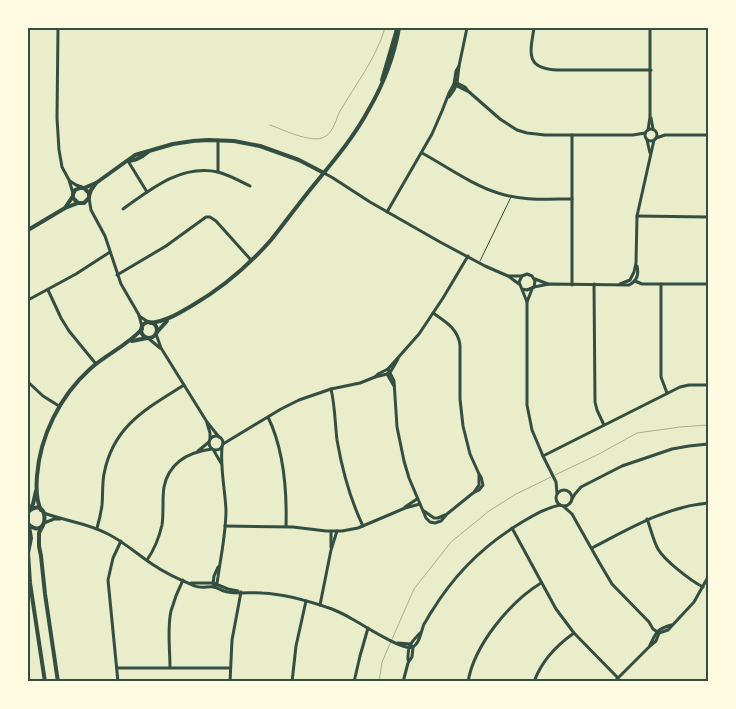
<svg xmlns="http://www.w3.org/2000/svg" width="736" height="709" font-family="Arial,sans-serif">
<style>
.lines{fill:none;stroke-linecap:round;stroke-linejoin:round}
.stream{stroke:#a3b18a;stroke-width:1}
.service{stroke:#344e41;stroke-width:1}
.minor{stroke:#344e41;stroke-width:3}
.tertiary{stroke:#344e41;stroke-width:4}
.neatline{fill:none;stroke:#344e41;stroke-width:2}
</style>
<rect width="100%" height="100%" fill="#e9edc9"/>
<g class="lines">
<g class="stream">
<path d="M270 125C284 130 308 142 322 138 333 134 335 122 339 113 355 85 376 59 385 28"/>
<path d="M555 475 599 454 637 433 680 427 708 425"/>
<path d="M379 682 382 662 414 589 451 542 489 511 516 494 551 477"/>
</g>
<path class="service" d="M480 261 511 197"/>
<g class="minor">
<path d="M58 28 57 118 59 150 62 167 69 180 73 193"/>
<path d="M534 28C530 53 525 69 558 70H651"/>
<path d="M454 84 457 83 465 87 468 91 500 119 517 130 527 133 545 135H633L645 133"/>
<path d="M455 85 467 91"/>
<path d="M449 97 454 90 457 83 459 66 467 28"/>
<path d="M651 118 653 129"/>
<circle cx="651" cy="135" r="6"/>
<path d="M648 130 650 117V28"/>
<path d="M572 135V285"/>
<path d="M656 138 665 135H708"/>
<path d="M647 140 650 153"/>
<path d="M422 153C446 166 472 185 498 193 522 201 547 199 572 199"/>
<path d="M128 161 147 192"/>
<path d="M218 172V140"/>
<path d="M324 173 333 178 370 202 440 242 485 266 508 276 519 284"/>
<path d="M70 181 76 185 82 187"/>
<path d="M89 198 91 210 105 236 121 284 139 315 142 327"/>
<path d="M123 209C151 189 181 164 218 172 229 175 240 181 250 186"/>
<path d="M387 212 432 134 442 111 449 93 454 84 456 71 459 66"/>
<path d="M637 216 708 217"/>
<path d="M117 275 166 246 206 217H210L216 221 251 260"/>
<path d="M509 276H522"/>
<path d="M535 279 548 284"/>
<path d="M635 281 642 284H708"/>
<path d="M594 284 595 402 597 410 604 425"/>
<path d="M620 284 630 280 634 272 636 263 637 216 654 140"/>
<path d="M661 284V377L667 393"/>
<path d="M534 287 549 284 629 285C637 281 639 274 637 266"/>
<path d="M522 289 527 290 534 287 535 281 532 276 527 274 522 276 519 282 527 302V405L532 430 543 456 556 482 557 493"/>
<path d="M48 290 61 318 69 331 96 364"/>
<path d="M28 300 76 274 110 252"/>
<path d="M527 302 532 289"/>
<path d="M139 316 150 323"/>
<path d="M156 334 161 348 207 422 219 437"/>
<path d="M148 338 160 348"/>
<path d="M388 369 394 381 397 427 404 461 409 478 426 518 430 522 435 523 441 521 447 514 473 493 479 490 483 485 481 477 479 474 470 454 463 426 460 399V345C458 329 446 322 433 313"/>
<path d="M387 374 394 386"/>
<path d="M375 377 378 374 388 369 419 334 443 298 468 256"/>
<path d="M28 382 43 396 59 406"/>
<path d="M331 389C335 406 335 423 337 440 342 469 350 499 363 526"/>
<path d="M268 417C284 450 287 490 286 526"/>
<path d="M207 423 210 433V439"/>
<circle cx="216" cy="443" r="7"/>
<path d="M223 444 281 409 299 400 331 389 360 383 375 377 387 374 391 371 398 359"/>
<path d="M198 451 209 442"/>
<path d="M214 451 221 463"/>
<path d="M543 456 680 387 689 385H708"/>
<circle cx="564" cy="498" r="8"/>
<path d="M474 492 479 485V475"/>
<path d="M572 499 575 494 581 487 622 466 672 449 689 446 708 444"/>
<path d="M563 506 572 514 599 562 612 584 649 622 653 629 659 633"/>
<path d="M405 507 417 499"/>
<path d="M424 511 434 518H438L445 515"/>
<path d="M44 513C65 521 88 523 108 534 124 542 137 554 152 564 165 573 180 580 195 586 201 589 208 586 214 587 219 588 223 592 228 592 239 594 251 592 262 593 286 594 309 601 332 609 339 612 346 615 352 619 362 624 404 652 413 647 420 643 421 631 424 624 427 620 429 615 432 611 454 575 483 546 519 524 534 515 543 509 560 505"/>
<path d="M647 519C651 529 653 540 658 549 664 560 691 581 703 587"/>
<path d="M44 523 54 519H60"/>
<path d="M225 526 293 527 326 531H342L358 528 405 508 420 504"/>
<path d="M97 528C99 521 101 513 102 505 103 495 102 485 104 474 113 426 146 409 184 385"/>
<path d="M512 528 556 609 574 633 618 678"/>
<path d="M331 547V532"/>
<path d="M592 548C629 529 665 507 708 503"/>
<path d="M147 560C154 550 159 538 162 525 164 512 162 499 164 487 169 462 189 452 212 449"/>
<path d="M191 583H213L228 589 238 591"/>
<path d="M213 584 214 576 218 567"/>
<path d="M214 587 217 583 218 577C221 555 226 533 226 510 225 489 220 468 222 447"/>
<path d="M320 605 331 550 337 531"/>
<path d="M398 643 410 644"/>
<path d="M650 645C657 632 655 630 671 625"/>
<path d="M408 660C408 645 409 645 420 633"/>
<path d="M170 667C170 649 167 629 171 611 174 600 178 590 183 580"/>
<path d="M117 668H230"/>
<path d="M118 682 108 580 113 558 121 541"/>
<path d="M230 682 232 640 241 592"/>
<path d="M292 682 296 646 306 601"/>
<path d="M354 682 360 656 368 628"/>
<path d="M403 682 408 663 412 657 413 647 410 644"/>
<path d="M468 682C474 645 510 602 541 583"/>
<path d="M534 682C541 662 557 645 574 633"/>
<path d="M614 682 650 646 656 641 659 633 668 630 694 602 708 577"/>
</g>
<g class="tertiary">
<path d="M382 80 397 29"/>
<path d="M128 161C136 161 142 157 148 152"/>
<path d="M84 188 89 193V198L84 203H78L73 198V194L75 190 80 188H84L96 183 135 155 173 144 193 141 208 140 234 141 260 146 299 160 324 173"/>
<path d="M89 196 91 190 96 183"/>
<path d="M65 208 73 196"/>
<path d="M28 230 65 208 78 203"/>
<circle cx="149" cy="330" r="8"/>
<path d="M151 323C167 321 179 313 193 305 222 288 249 265 271 240 287 220 302 199 318 180 337 157 355 135 369 109 384 83 394 57 399 28"/>
<path d="M157 332 167 321"/>
<path d="M132 341 147 338"/>
<path d="M29 510 33 504 36 491"/>
<path d="M41 510C36 500 36 488 37 476 40 436 60 396 90 369 106 354 127 346 142 329"/>
<path d="M28 512C50 493 50 543 28 524"/>
<path d="M43 525 39 533V546L41 556 45 594 58 682"/>
<path d="M29 526 31 538 28 553 30 583 45 682"/>
</g>
</g>
<rect width="736" height="709" fill="none" stroke="#fefae0" stroke-width="58"/>
<rect x="29" y="29" width="678" height="651" class="neatline"/>
</svg>
